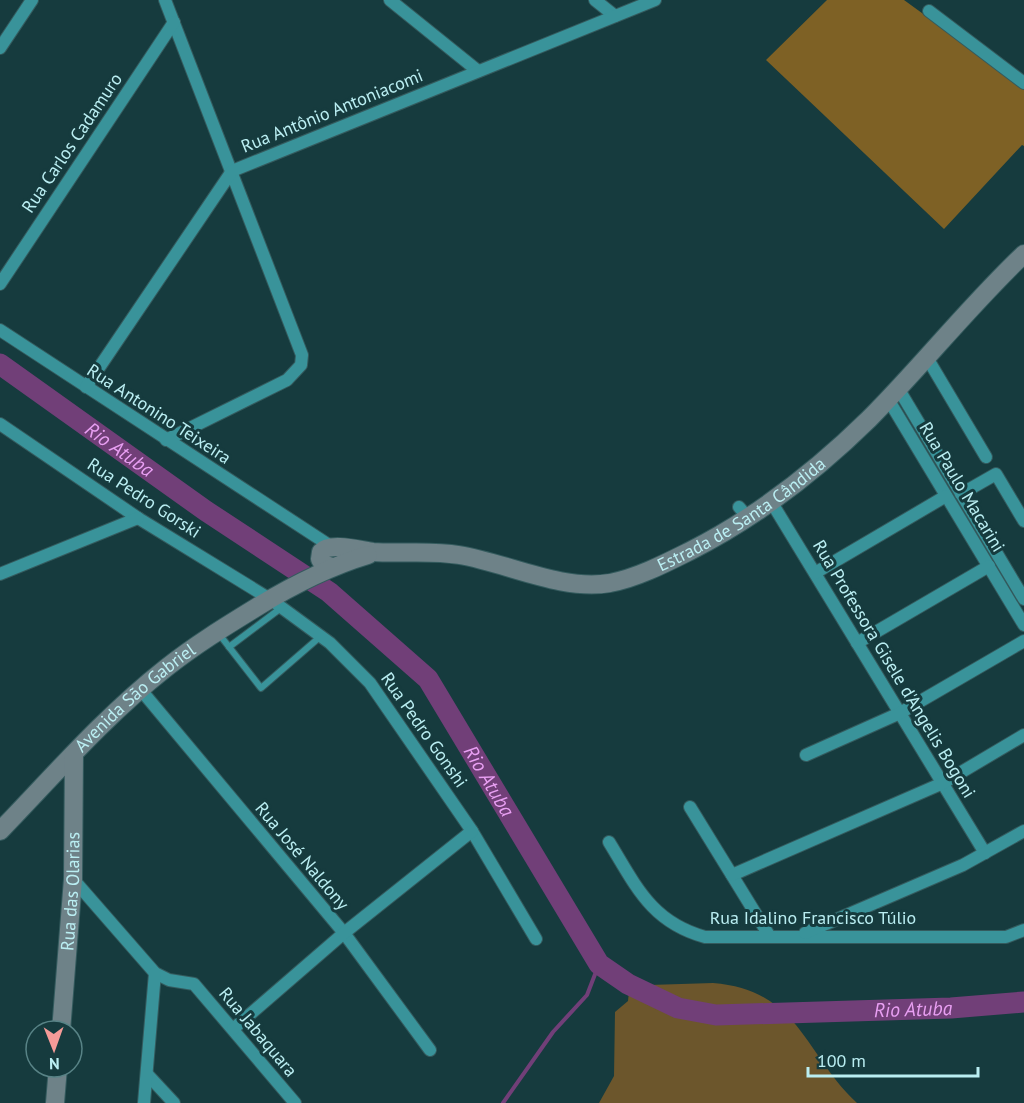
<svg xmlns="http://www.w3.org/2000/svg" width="1024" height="1103" font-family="'PT Sans',sans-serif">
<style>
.green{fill:#6c562c}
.forest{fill:#7e6125}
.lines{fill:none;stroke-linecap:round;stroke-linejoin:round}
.stream{stroke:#713f78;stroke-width:4}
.river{stroke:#713f78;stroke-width:21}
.service-casing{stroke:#345b5e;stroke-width:8}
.minor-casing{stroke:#345b5e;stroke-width:14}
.secondary-casing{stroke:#345b5e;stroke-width:20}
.service{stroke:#39939a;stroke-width:6}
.minor{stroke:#39939a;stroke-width:12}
.secondary{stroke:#6e8288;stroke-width:18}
.labels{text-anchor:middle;stroke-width:6;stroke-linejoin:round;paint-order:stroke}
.street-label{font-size:18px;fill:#baeef2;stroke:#163b3e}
.water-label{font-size:20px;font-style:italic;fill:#e89ff2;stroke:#163b3e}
</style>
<rect width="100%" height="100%" fill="#163b3e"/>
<path class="green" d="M713 983C800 990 804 1054 857 1103H599L614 1076 615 1012 628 1001 629 991 649 985Z"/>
<path class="forest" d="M827 0H904L1024 87V146L1022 145 944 229 766 60Z"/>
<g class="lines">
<path class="stream" d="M503 1103 553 1032 587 995 599 964"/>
<path class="river" id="s1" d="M0 364 206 511 329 592 428 679 599 964 628 984 678 1008 716 1015 951 1008 1024 1002"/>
<g class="service-casing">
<g id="service">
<path d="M219 634 261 688 321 636"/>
<path d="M229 647 281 608"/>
</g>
</g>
<g class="minor-casing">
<g id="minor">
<path d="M165 0 302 355 301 365 287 380 166 440"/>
<path d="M390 0 478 71"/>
<path d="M595 0 615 16"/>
<path d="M929 11 1024 83"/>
<path d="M0 48 32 0"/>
<path d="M0 284 174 22"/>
<path d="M0 330 332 547"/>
<path d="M926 356 986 457"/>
<path d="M86 387 232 171 655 0"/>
<path d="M898 388 1024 599"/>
<path d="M888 399 1024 625"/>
<path d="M0 424 138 518 270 599 330 643 370 683 472 831 536 939"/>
<path d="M961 494 996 474 1024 521"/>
<path d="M772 503 985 853"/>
<path d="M739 507 749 519"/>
<path d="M815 573 946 496"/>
<path d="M0 574 138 518"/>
<path d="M857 643 989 566"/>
<path d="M141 690 344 933 430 1050"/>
<path d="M806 755 900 713 1024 641"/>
<path d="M690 807 770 937"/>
<path d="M609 842C636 886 651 922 705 937H1006L1024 930"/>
<path d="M732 875 943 783 1024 735"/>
<path d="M73 879 155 973 169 980 194 984 295 1103"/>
<path d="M805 933 963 865 1024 831"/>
<path d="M233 1029 344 933 472 831"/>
<path d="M147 1074 174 1103"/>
<path d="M144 1103 155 973"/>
</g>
</g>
<g class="secondary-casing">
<g id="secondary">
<path id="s2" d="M332 567 323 564 320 559 321 552C330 542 359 550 373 552 402 554 430 550 459 555 508 563 560 591 610 583 637 578 666 563 690 551 757 517 815 472 869 419 922 366 969 306 1024 254"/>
<path id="s3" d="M0 831C54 775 105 716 166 668 195 645 226 626 257 607 293 585 328 567 368 555"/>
<path id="s4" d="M61 1031 73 879 74 754"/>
<path d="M55 1103 58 1067"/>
</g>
</g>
<use href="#service" class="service"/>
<use href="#minor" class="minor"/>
<use href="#secondary" class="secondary"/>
</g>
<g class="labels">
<g class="street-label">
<text transform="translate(332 111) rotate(-22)" y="6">Rua Antônio Antoniacomi</text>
<text transform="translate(72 143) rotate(-56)" y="6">Rua Carlos Cadamuro</text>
<text transform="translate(159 414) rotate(33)" y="6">Rua Antonino Teixeira</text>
<text transform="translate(962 487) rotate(59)" y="6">Rua Paulo Macarini</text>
<text transform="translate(144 498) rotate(33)" y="6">Rua Pedro Gorski</text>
<text dy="6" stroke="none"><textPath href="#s2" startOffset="466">Estrada de Santa Cândida</textPath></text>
<text transform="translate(894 669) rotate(59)" y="6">Rua Professora Gisele d'Angelis Bogoni</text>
<text dy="6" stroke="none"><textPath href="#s3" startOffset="190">Avenida São Gabriel</textPath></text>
<text transform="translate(424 730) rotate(55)" y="6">Rua Pedro Gonshi</text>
<text transform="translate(302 856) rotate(50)" y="6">Rua José Naldony</text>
<text dy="6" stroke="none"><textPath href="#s4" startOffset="140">Rua das Olarias</textPath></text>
<text x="813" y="924">Rua Idalino Francisco Túlio</text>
<text transform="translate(258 1032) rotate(50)" y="6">Rua Jabaquara</text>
</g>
<g class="water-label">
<text dy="7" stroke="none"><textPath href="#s1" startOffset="147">Rio Atuba</textPath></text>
<text dy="7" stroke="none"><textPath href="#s1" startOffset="651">Rio Atuba</textPath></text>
<text dy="7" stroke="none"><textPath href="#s1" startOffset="1191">Rio Atuba</textPath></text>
</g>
</g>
<g transform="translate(54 1049) rotate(179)"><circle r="28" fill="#163b3e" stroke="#588386" stroke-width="1.5"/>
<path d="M0-4.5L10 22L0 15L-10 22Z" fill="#f59b98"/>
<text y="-9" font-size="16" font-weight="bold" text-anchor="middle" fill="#baeef2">N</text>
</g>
<path d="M808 1067v9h170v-9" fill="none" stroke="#baeef2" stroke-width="3"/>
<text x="817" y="1067" font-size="18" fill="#baeef2" stroke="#163b3e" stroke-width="4.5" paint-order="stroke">100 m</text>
</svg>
